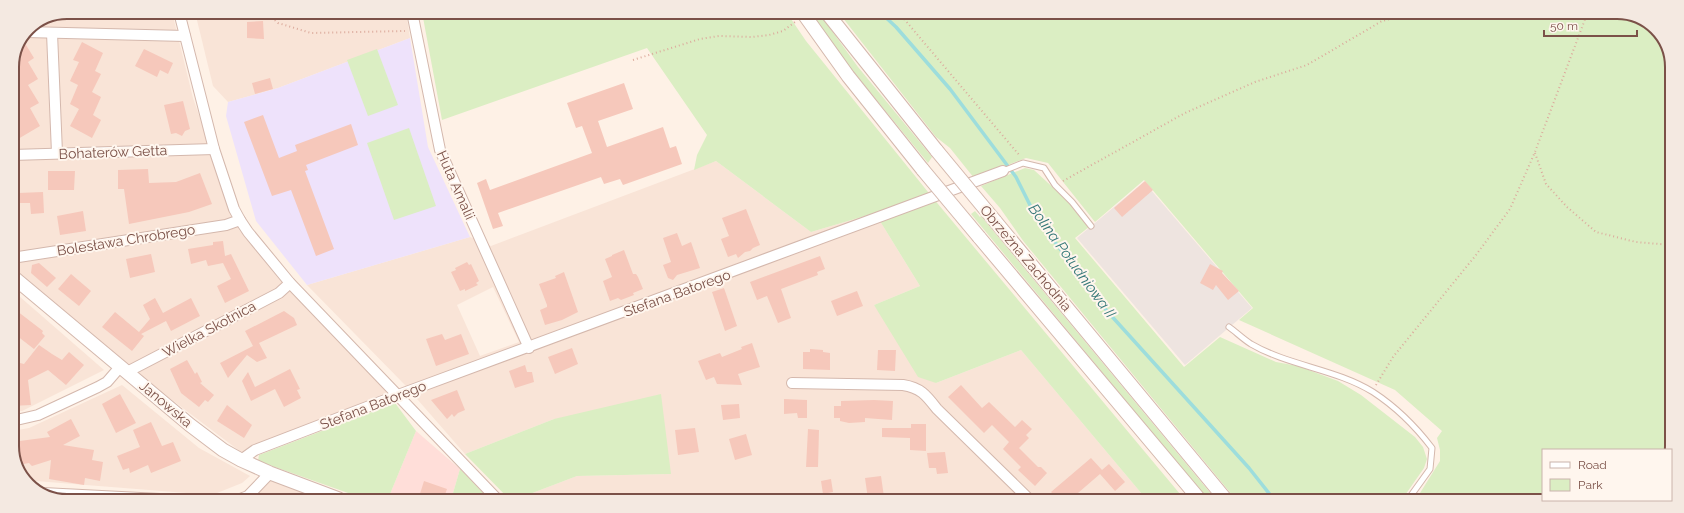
<svg xmlns="http://www.w3.org/2000/svg" width="1684" height="513" font-family="Raleway,sans-serif">
<style>
.residential{fill:#f9e4d7;fill-rule:evenodd}
.commercial{fill:#ffded9}
.industrial{fill:#eee4e0}
.education{fill:#eee2fb}
.green{fill:#dbeec3}
.lines{fill:none;stroke-linecap:round;stroke-linejoin:round}
.stream{stroke:#9ddddc;stroke-width:3.5}
.building{fill:#f6c8bb}
.service-casing{stroke:#d4b8ad;stroke-width:7}
.minor-casing{stroke:#d4b8ad;stroke-width:12}
.tertiary-casing{stroke:#d4b8ad;stroke-width:15}
.path{stroke:#dcab9d;stroke-width:2;stroke-dasharray:1 3;stroke-linecap:butt}
.service{stroke:#fff;stroke-width:5}
.minor{stroke:#fff;stroke-width:10}
.tertiary{stroke:#fff;stroke-width:13}
.tertiary-bridge-casing{stroke:#d4b8ad;stroke-width:15;stroke-linecap:butt}
.tertiary-bridge{stroke:#fff;stroke-width:13}
.labels{text-anchor:middle;stroke-width:4;stroke-linejoin:round;paint-order:stroke}
.street-label{font-size:14px;fill:#7b5148;stroke:#fff6ee}
.water-label{font-size:15px;font-style:italic;fill:#377979;stroke:#fff6ee}
.rim{fill:none;stroke:#7b5148;stroke-width:2}
</style>
<rect width="100%" height="100%" fill="#fef1e6"/>
<g class="residential">
<path d="M67 12H172L193 98 239 230 388 392 241 452 119 360 12 266V66L28 28Z"/>
<path d="M195 12H406L410 38 278 88 228 102 213 86Z"/>
<path d="M716 161 811 232 875 213 920 286 874 305 936 383 1021 350 1147 500H514L577 476 671 474 554 419 465 454 404 384 307 285 470 237 491 246ZM493 287 519 342 480 356 457 305Z"/>
<path d="M12 290 104 370 22 411 12 410Z"/>
<path d="M122 385 199 448 250 476 242 483 212 495 23 480 12 450V431L29 428Z"/>
<path d="M269 481H272L325 499H252Z"/>
</g>
<path class="commercial" d="M416 431 460 469 451 500 388 499Z"/>
<path class="industrial" d="M1144 182 1252 308 1185 365 1077 238Z"/>
<path class="education" d="M410 38 428 147 470 237 307 285 256 221 226 116 228 102 278 88Z"/>
<g class="green">
<path d="M422 12 787 13 806 41 928 192 1185 500H1147L1021 350 936 383 918 377 874 305 920 286 875 213 811 232 716 161 694 170 697 155 707 135 647 48 442 120Z"/>
<path d="M811 13H819L858 67 932 157 928 163 848 65Z"/>
<path d="M839 13 1632 14 1659 31 1672 63 1670 450H1543V500H1621L1618 501H1415L1440 461V450L1437 438 1442 431 1395 390 1239 320 1253 308 1144 180 1095 222 1048 163 1026 158 974 178 950 148 936 137Z"/>
<path d="M377 49 398 105 368 116 347 60Z"/>
<path d="M409 128 436 206 394 220 367 143Z"/>
<path d="M1025 168 1034 170 1071 204 1089 227 1075 238 1184 367 1220 337 1276 362 1298 366 1338 381 1361 395 1415 437 1423 447 1427 459 1424 468 1401 501H1237L1024 242 1000 208 981 186Z"/>
<path d="M975 211 980 217 981 216 1217 501 1208 500 971 214Z"/>
<path d="M661 394 671 474 577 476 514 500H510L465 454 554 419Z"/>
<path d="M395 403 416 431 388 499H365L258 461 259 455Z"/>
<path d="M460 469 490 500H451Z"/>
</g>
<g class="lines">
<path class="stream" d="M881 13 896 27 950 89 1016 177 1036 217 1107 311 1249 468 1275 501"/>
</g>
<g class="building">
<path d="M263 21 264 39 247 38V22Z"/>
<path d="M23 40 34 58 28 62 38 79 28 85 39 103 30 108 40 126 18 139 12 128V119L18 115 12 105V95L17 92 12 84V66Z"/>
<path d="M82 42 103 53 95 71 101 74 92 92 101 97 93 115 101 120 92 138 70 126 79 109 70 104 78 85 70 81 79 62 73 60Z"/>
<path d="M144 49 173 63 168 74 160 70 157 77 135 66Z"/>
<path d="M270 78 273 89 255 94 252 83Z"/>
<path d="M624 83 633 109 598 121 607 147 663 127 670 148 676 146 682 164 623 185 620 179 604 184 601 177 498 213 503 226 493 229 477 183 486 179 490 190 592 153 582 126 576 128 567 103Z"/>
<path d="M183 101 190 129 185 131 182 136 176 133 171 134 164 105Z"/>
<path d="M263 115 279 158 297 151 295 145 351 124 358 145 306 165 308 170 305 171 334 249 316 256 291 190 272 196 244 122Z"/>
<path d="M148 169 149 183 176 182 200 173 212 204 189 212 129 224 124 189H118V170Z"/>
<path d="M48 171H75L74 190H48Z"/>
<path d="M1145 181 1153 190 1122 217 1114 208Z"/>
<path d="M43 192 44 213 31 214 30 203H19L18 193Z"/>
<path d="M746 209 760 245 753 248 750 251 745 252 738 258 736 254 728 257 721 239 729 236 722 218Z"/>
<path d="M83 211 86 231 60 235 57 216Z"/>
<path d="M677 233 682 246 691 242 700 268 677 275 673 280 668 278 663 265 671 262 663 238Z"/>
<path d="M223 241 225 256 231 254 249 291 225 303 217 286 231 279 223 263 208 266 206 260 191 264 188 249 213 245V242Z"/>
<path d="M624 250 633 274H636L638 277 643 289 633 293 634 295 621 300 618 298 610 301 603 281 612 277 605 259 612 256V255Z"/>
<path d="M151 254 155 272 130 278 126 259Z"/>
<path d="M820 256 825 269 817 272 818 275 781 289 791 318 778 323 767 296 757 300 750 282Z"/>
<path d="M467 262 469 265 471 264 479 281 476 283 478 285 465 291V289L460 291 451 272 456 270 455 268Z"/>
<path d="M39 263 56 278 47 287 31 273 32 265Z"/>
<path d="M1210 264 1223 271 1222 273 1239 291 1228 300 1216 285 1213 290 1200 283Z"/>
<path d="M564 272 578 312 562 320 545 325 540 310 547 307V305L539 284 556 278 555 276Z"/>
<path d="M71 274 91 291 79 306 58 289Z"/>
<path d="M724 288 737 326 725 331 712 292Z"/>
<path d="M857 291 863 306 837 316 831 301Z"/>
<path d="M155 298 163 313 191 298 200 316 171 331 166 321 141 334 144 336 132 351 102 327 115 312 139 332 150 319 143 305Z"/>
<path d="M17 311 43 331 42 333 45 336 34 349 12 332V316Z"/>
<path d="M284 311 294 318 297 325 259 343 267 358 257 362 247 355 228 378 220 363 253 346 245 331Z"/>
<path d="M442 334 445 340 461 334 469 354 436 366 426 339Z"/>
<path d="M752 343 760 367 738 374 742 385 717 384 714 377 706 380 698 361 720 353 722 357 742 349 741 347Z"/>
<path d="M39 345 52 354 62 360 69 352 84 365 66 385 48 370 28 380 31 405 12 406V361L24 364Z"/>
<path d="M572 348 578 364 555 374 548 357Z"/>
<path d="M810 349 823 350V352L830 353V370L803 369V352H810Z"/>
<path d="M878 350H896L895 371 877 370Z"/>
<path d="M187 360 195 374 197 372 202 382 200 383 214 395 208 402 205 400 199 407 181 393 170 369Z"/>
<path d="M525 365 527 372H532L534 382 515 388 509 371Z"/>
<path d="M290 369 300 389 297 390 301 398 284 407 275 389 251 401 242 381 248 372 255 387Z"/>
<path d="M961 385 982 408 989 402 1015 427 1022 420 1032 429 1026 435 1029 438 1019 448 1038 467H1041L1047 473 1035 486 1018 470 1021 467 1003 449 1009 442 992 425 984 433 948 397Z"/>
<path d="M457 390 465 410 458 413 454 417 452 414 447 419 431 400Z"/>
<path d="M120 394 136 423 116 433 102 404Z"/>
<path d="M784 399 807 400V418H798L797 413 784 414Z"/>
<path d="M874 400 893 401 892 420 865 418V422L849 423 840 421V418H834V406H841V401Z"/>
<path d="M739 404 740 418 723 420 721 405Z"/>
<path d="M227 405 252 425 244 438 217 421Z"/>
<path d="M71 419 80 436 63 445 94 450 92 460 103 462 100 481 85 478 84 485 49 479 51 460 32 466 29 463 18 465 12 450V442L50 437 47 432Z"/>
<path d="M151 422 162 446 173 442 181 461 151 473 148 465 130 473 129 468 123 470 117 456 140 447 133 430Z"/>
<path d="M911 424H926V451L910 450V438L882 437V428H911Z"/>
<path d="M695 428 699 452 678 455 675 430Z"/>
<path d="M808 429 819 430 818 467H806Z"/>
<path d="M746 434 752 455 735 460 729 439Z"/>
<path d="M945 452 948 473 937 474 936 468H929L927 453Z"/>
<path d="M1091 458 1102 470 1109 464 1125 482 1115 491 1100 474 1071 499 1067 494 1059 500 1051 492Z"/>
<path d="M881 476 884 497 868 499 865 478Z"/>
<path d="M831 479 833 492 823 494 821 481Z"/>
<path d="M424 481 447 489 443 500H418Z"/>
</g>
<g class="lines">
<g class="service-casing">
<g id="service">
<path d="M1003 171 1023 163 1044 168 1055 185 1072 202 1091 226"/>
<path d="M1229 327C1236 332 1243 339 1251 344 1289 366 1336 369 1373 392 1396 407 1416 427 1432 448L1430 469 1407 501"/>
</g>
</g>
<g class="minor-casing">
<g id="minor">
<path d="M179 12 214 149 234 209 240 220 248 232 290 283 498 500"/>
<path d="M412 12 440 150 529 348"/>
<path d="M26 32 185 36"/>
<path d="M52 33 57 153"/>
<path d="M12 155 214 149"/>
<path d="M12 258 226 225 240 220"/>
<path d="M127 372 279 293 290 283"/>
<path d="M792 383 903 385C921 388 926 395 937 409L1030 500"/>
<path d="M12 421 38 415 98 387 107 382 120 367"/>
<path d="M241 460 255 450 398 395 1003 171"/>
<path d="M43 493 160 499"/>
<path d="M240 499 248 496 270 473"/>
</g>
</g>
<g class="tertiary-casing">
<g id="tertiary">
<path d="M803 13 848 76 923 170"/>
<path d="M827 13 937 151"/>
<path d="M995 221 1227 501"/>
<path d="M979 237 1200 500"/>
<path d="M12 276 190 425 223 450 241 460 270 473 339 499"/>
</g>
</g>
<g class="path">
<path d="M266 12 278 23 311 33 405 31"/>
<path d="M899 13 1020 156"/>
<path d="M633 60 700 39 719 36 752 37 769 35 783 31 795 22"/>
<path d="M1535 153 1546 184 1567 207 1596 232 1636 242 1671 245"/>
<path d="M1063 181 1185 113 1255 82 1307 65 1382 21 1412 14"/>
<path d="M1376 385 1393 357 1476 255 1510 209 1535 152 1587 14"/>
</g>
<use href="#service" class="service"/>
<use href="#minor" class="minor"/>
<use href="#tertiary" class="tertiary"/>
<g class="tertiary-bridge-casing">
<g id="tertiary-bridge">
<path d="M937 151 995 221"/>
<path d="M923 170 979 237"/>
</g>
</g>
<use href="#tertiary-bridge" class="tertiary-bridge"/>
</g>
<g class="labels">
<g class="street-label">
<text transform="translate(113 152) rotate(-2)" y="5">Bohaterów Getta</text>
<text transform="translate(456 185) rotate(66)" y="5">Huta Amalii</text>
<text transform="translate(126 240) rotate(-9)" y="5">Bolesława Chrobrego</text>
<text transform="translate(1026 258) rotate(50)" y="5">Obrzeżna Zachodnia</text>
<text transform="translate(677 293) rotate(-20)" y="5">Stefana Batorego</text>
<text transform="translate(209 329) rotate(-28)" y="5">Wielka Skotnica</text>
<text transform="translate(166 404) rotate(40)" y="5">Janowska</text>
<text transform="translate(373 405) rotate(-21)" y="5">Stefana Batorego</text>
</g>
<g class="water-label">
<text transform="translate(1072 261) rotate(54)" y="5">Bolina Południowa II</text>
</g>
</g>
<path d="M0 0H1684V513H0ZM67 19H1617A48 48 0 0 1 1665 67V446A48 48 0 0 1 1617 494H67A48 48 0 0 1 19 446V67A48 48 0 0 1 67 19Z" fill="#f4e9e1" fill-rule="evenodd"/>
<path class="rim" d="M67 19H1617A48 48 0 0 1 1665 67V446A48 48 0 0 1 1617 494H67A48 48 0 0 1 19 446V67A48 48 0 0 1 67 19Z"/>
<rect x="1542" y="449" width="130" height="52" fill="#fff6ee" stroke="#cab4ac"/>
<rect x="1550" y="462" width="20" height="6" fill="#ffffff" stroke="#cab4ac"/>
<text x="1578" y="469" font-size="12" fill="#7b5148">Road</text>
<rect x="1550" y="479" width="20" height="12" fill="#dbeec3" stroke="#cab4ac"/>
<text x="1578" y="489" font-size="12" fill="#7b5148">Park</text>
<path d="M1544 30v6h93v-6" fill="none" stroke="#7b5148" stroke-width="2"/>
<text x="1550" y="30" font-size="12" fill="#7b5148" stroke="#fff6ee" stroke-width="3" paint-order="stroke">50 m</text>
</svg>
